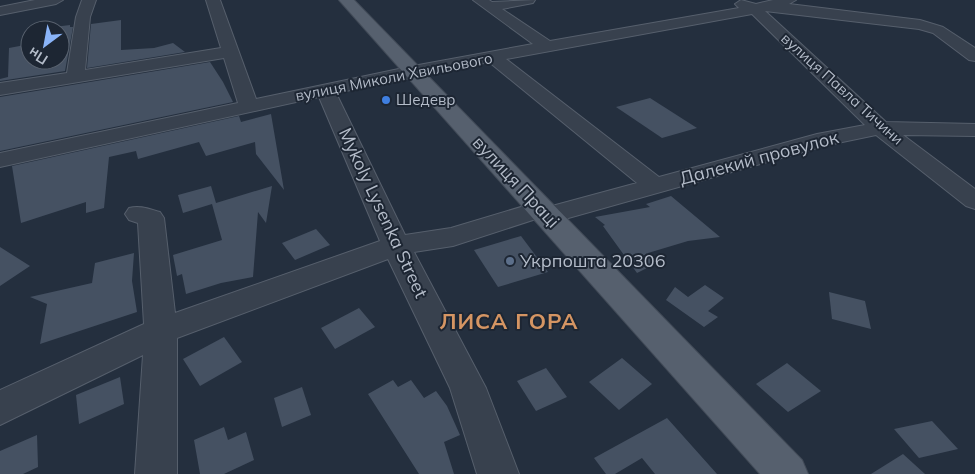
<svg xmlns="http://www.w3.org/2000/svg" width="975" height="474" font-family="Mulish,sans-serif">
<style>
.building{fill:#455162}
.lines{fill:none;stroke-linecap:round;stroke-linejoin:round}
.minor-casing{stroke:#565f6c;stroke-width:2}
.major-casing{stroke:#414a57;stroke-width:2}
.minor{fill:#38414e;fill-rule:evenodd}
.major{fill:#56606e;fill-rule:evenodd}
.shop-dot{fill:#3f7fe0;stroke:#1d2633;stroke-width:2}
.service-dot{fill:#5c6f8a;stroke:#1d2633;stroke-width:2}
.labels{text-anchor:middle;stroke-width:4;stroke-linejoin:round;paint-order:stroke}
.far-street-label{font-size:15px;fill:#b4bcc9;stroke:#1d2633}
.far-poi-label{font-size:15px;fill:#b4bcc9;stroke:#1d2633;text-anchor:start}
.street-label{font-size:18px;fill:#b4bcc9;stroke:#1d2633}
.poi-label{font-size:18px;fill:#b4bcc9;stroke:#1d2633;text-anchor:start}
.district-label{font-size:22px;font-weight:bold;letter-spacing:1px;fill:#d59563;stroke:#1d2633}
</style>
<rect width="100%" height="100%" fill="#242f3e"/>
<g class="building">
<path d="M121 20V50L154 48 173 43 185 52 87 68 91 24Z"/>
<path d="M70 25V27H73L65 71 0 81V79L8 77 9 48 30 44V60H60V30L46 28Z"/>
<path d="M210 62 223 82 233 102 0 151V97Z"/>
<path d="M650 98 697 128 662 138 616 107Z"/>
<path d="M271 114 284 190 256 154 255 142 206 156 199 142 138 159 136 151 109 157 104 208 86 213V202L21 223 12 166 239 116 241 122Z"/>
<path d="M211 186 216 203 272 186 266 223 258 212 253 277 221 283 186 294 182 274 177 276 173 255 222 240 212 204 183 213 178 195Z"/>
<path d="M671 196 720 237 688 241 648 253 655 264 637 273 603 226 605 225 595 217 650 207 646 204Z"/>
<path d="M316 229 330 245 295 260 282 243Z"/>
<path d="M521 236 548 272 498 287 474 250Z"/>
<path d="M0 247 30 266 0 286Z"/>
<path d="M134 253 132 281 137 312 40 344 47 304 30 297 92 283 95 263Z"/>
<path d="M705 285 724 298 708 311 718 317 704 327 666 300 675 287 688 297Z"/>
<path d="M829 292 865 301 871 329 832 319Z"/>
<path d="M359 308 375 327 335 349 321 328Z"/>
<path d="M224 337 242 362 200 386 183 359Z"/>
<path d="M622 358 652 384 619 410 589 382Z"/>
<path d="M787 363 821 391 788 412 756 384Z"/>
<path d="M546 368 567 397 536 411 517 381Z"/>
<path d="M120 377 124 404 79 424 76 395Z"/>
<path d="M393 380 398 387 411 380 424 398 436 391 447 406 460 435 444 442 454 474H419L368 394Z"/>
<path d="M302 387 311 415 282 427 274 398Z"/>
<path d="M667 418 717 474H655L642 458 615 474H606L594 458Z"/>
<path d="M932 421 958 449 919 458 894 429Z"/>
<path d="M224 427 228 440 246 432 254 460 224 474H200L194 440Z"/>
<path d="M37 435 38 467 23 474H0V451Z"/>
<path d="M903 454 925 474H871Z"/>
</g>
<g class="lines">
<g class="minor-casing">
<g id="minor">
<path d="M35 0H63L56 4 0 15V7Z"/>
<path d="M82 0H96L90 17 85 70 221 48 206 0H220L256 99 413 66 533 44 473 0H489L492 2 535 0 533 3 502 9 550 41 739 8 735 4 741 0 756 4 773 0H796L789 4 920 20 943 27 975 48V61L969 60 933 33 919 29 765 11 886 122 975 124V136L903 135 975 189V209L966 206 876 135 828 145 547 224 536 219 453 246 414 252 486 388 519 474H477L450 388 388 259 177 338V474H135L143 355 0 425V390L144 324 138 223 129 220 125 214 129 208C140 205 149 209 160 212L164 218 175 313 380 241 319 97 0 167V153L238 103 224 58 0 95V83L67 73 76 17ZM752 14 865 125 817 134 659 177 506 59ZM489 62 637 183 552 206 550 203 541 201 451 228 405 235 336 93Z"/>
</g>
</g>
<g class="major-casing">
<path id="major" d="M339 0H354L802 460 808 474H760Z"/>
</g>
<use href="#minor" class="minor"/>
<use href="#major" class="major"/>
</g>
<circle class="shop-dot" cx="386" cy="100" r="5"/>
<circle class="service-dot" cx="510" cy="261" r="5"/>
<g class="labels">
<g class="far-street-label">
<text transform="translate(394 77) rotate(-11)" y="5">вулиця Миколи Хвильового</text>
<text transform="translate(842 89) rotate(42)" y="5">вулиця Павла Тичини</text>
</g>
<g class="far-poi-label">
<text x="396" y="105">Шедевр</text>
</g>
<g class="street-label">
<text transform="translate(759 158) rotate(-15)" y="6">Далекий провулок</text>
<text transform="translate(516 182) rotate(47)" y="6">вулиця Праці</text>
<text transform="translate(383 213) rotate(65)" y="6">Mykoly Lysenka Street</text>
</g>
<g class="poi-label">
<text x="520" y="267">Укрпошта 20306</text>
</g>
<g class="district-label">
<text x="509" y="329">ЛИСА ГОРА</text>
</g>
</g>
<g transform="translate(45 45) rotate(212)"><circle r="24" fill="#1d2633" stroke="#59626f"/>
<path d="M0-4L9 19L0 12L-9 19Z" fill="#8ab4f8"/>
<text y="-8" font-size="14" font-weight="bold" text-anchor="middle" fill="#b4bcc9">Пн</text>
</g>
</svg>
